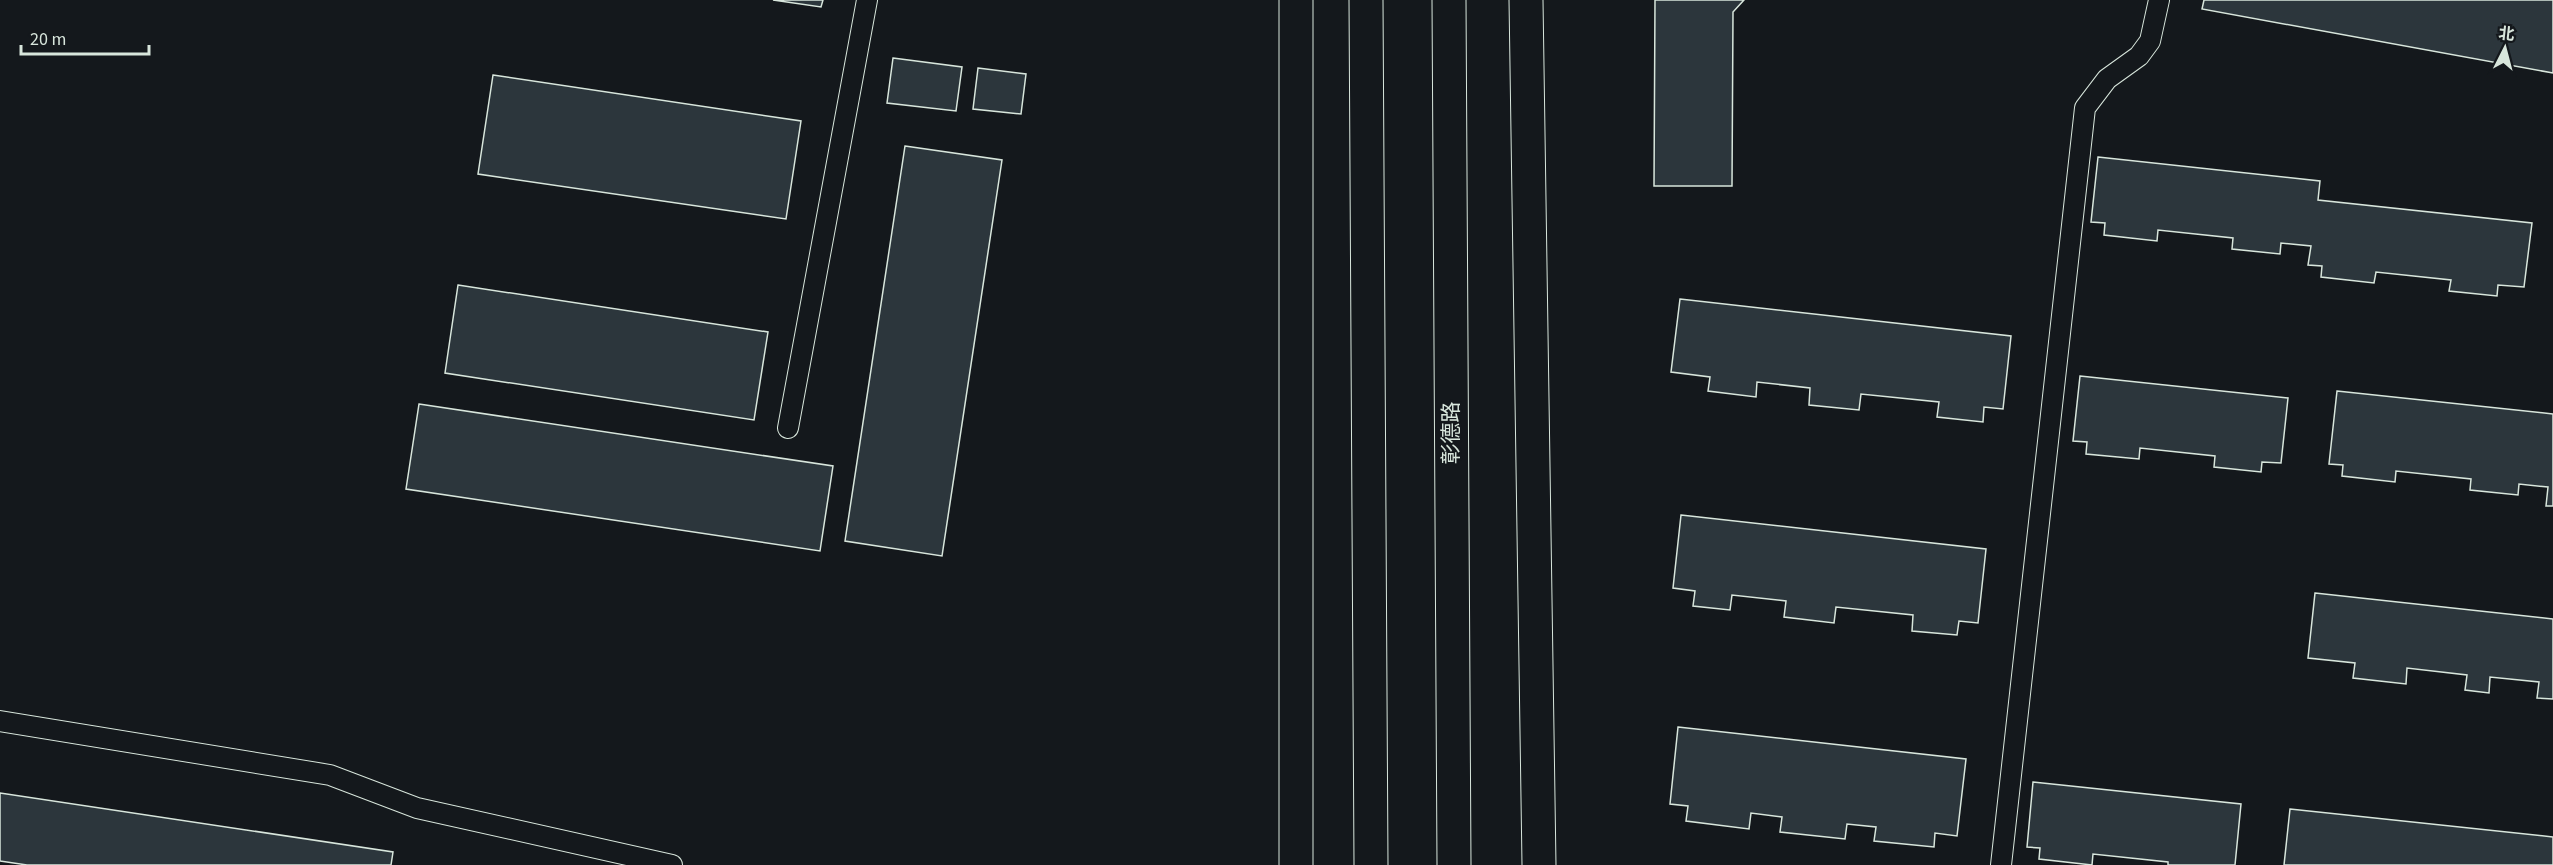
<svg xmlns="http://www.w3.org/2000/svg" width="2553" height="865" font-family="'Source Sans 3','Noto Sans SC',sans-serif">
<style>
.building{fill:#2c363c;stroke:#d8e6dc;stroke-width:1.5}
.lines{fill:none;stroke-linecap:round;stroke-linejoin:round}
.service-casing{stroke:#d8e6dc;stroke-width:22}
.minor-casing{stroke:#d8e6dc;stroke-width:35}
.primary-casing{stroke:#d8e6dc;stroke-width:35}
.service{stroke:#14181c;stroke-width:20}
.minor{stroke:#14181c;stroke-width:33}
.primary{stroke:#14181c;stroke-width:33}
.labels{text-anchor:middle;stroke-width:4.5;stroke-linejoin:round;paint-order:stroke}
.street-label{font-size:21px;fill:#d8e6dc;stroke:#14181c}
</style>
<rect width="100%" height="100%" fill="#14181c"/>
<g class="building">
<path d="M773 0H823L821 7Z"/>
<path d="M1655 0H1744L1733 12 1732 186H1654Z"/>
<path d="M2204 0H2553V73L2202 9Z"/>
<path d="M893 58 962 67 956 111 887 103Z"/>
<path d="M978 68 1026 74 1021 114 973 109Z"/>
<path d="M493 75 801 121 786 219 478 174Z"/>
<path d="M905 146 1002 160 942 556 845 541Z"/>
<path d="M2098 157 2320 181 2318 200 2532 223 2524 287 2498 285 2497 296 2449 291 2451 280 2376 272 2374 283 2321 277 2322 266 2308 265 2311 246 2281 243 2280 254 2232 249 2233 238 2158 230 2157 241 2104 235 2105 223 2091 222Z"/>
<path d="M458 285 768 332 754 420 445 373Z"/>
<path d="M1680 299 2011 336 2003 409 1984 407 1983 422 1937 417 1939 402 1861 394 1859 410 1809 405 1810 388 1757 382 1756 397 1708 391 1710 377 1671 372Z"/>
<path d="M2080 376 2288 398 2281 463 2262 462 2261 472 2214 467 2215 456 2140 448 2139 459 2086 454 2087 442 2073 441Z"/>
<path d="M2337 391 2553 414V506H2546L2548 487 2519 484 2518 495 2470 490 2471 479 2396 471 2395 482 2342 476 2343 465 2329 464Z"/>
<path d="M419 404 833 466 820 551 406 489Z"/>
<path d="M1681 515 1986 549 1978 623 1959 621 1957 635 1912 631 1913 615 1836 607 1834 623 1784 617 1786 601 1732 595 1730 610 1693 606 1695 591 1673 588Z"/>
<path d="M2315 593 2553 619V699L2537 698 2539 682 2490 677 2489 693 2465 690 2467 675 2407 668 2406 684 2353 678 2355 663 2308 658Z"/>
<path d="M1678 727 1966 759 1957 836 1935 833 1934 847 1874 841 1876 827 1847 824 1845 839 1780 832 1782 817 1751 813 1749 829 1686 821 1688 806 1670 804Z"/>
<path d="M2033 782 2241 804 2235 865H2168V862L2093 854 2092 865 2039 859 2040 848 2027 847Z"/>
<path d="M0 793 393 852 391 865H27L0 861Z"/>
<path d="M2290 809 2553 837V865H2284Z"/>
</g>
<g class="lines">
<g class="service-casing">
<g id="service">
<path d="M788 428 867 0"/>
<path d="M0 721 330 775 417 808 672 865"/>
<path d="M2001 865 2085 108 2107 79 2139 56 2150 41 2159 0"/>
</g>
</g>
<g class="minor-casing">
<g id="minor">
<path d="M1296 0V865"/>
<path d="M1526 0 1539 865"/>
</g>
</g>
<g class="primary-casing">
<g id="primary">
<path d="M1366 0 1371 865"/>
<path d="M1449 0 1454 865"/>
</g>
</g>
<use href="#service" class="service"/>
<use href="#minor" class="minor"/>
<use href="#primary" class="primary"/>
</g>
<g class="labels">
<g class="street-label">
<text transform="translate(1451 433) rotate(-90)" y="7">彰德路</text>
</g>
</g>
<g transform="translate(2505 48) rotate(6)" stroke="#14181c" stroke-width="4.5" paint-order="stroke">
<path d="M0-4.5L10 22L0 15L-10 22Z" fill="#d8e6dc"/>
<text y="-9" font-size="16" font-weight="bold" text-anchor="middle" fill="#d8e6dc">北</text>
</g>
<path d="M21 45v9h128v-9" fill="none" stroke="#d8e6dc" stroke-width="3"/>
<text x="30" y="45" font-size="18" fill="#d8e6dc" stroke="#14181c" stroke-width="4.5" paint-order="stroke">20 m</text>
</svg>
